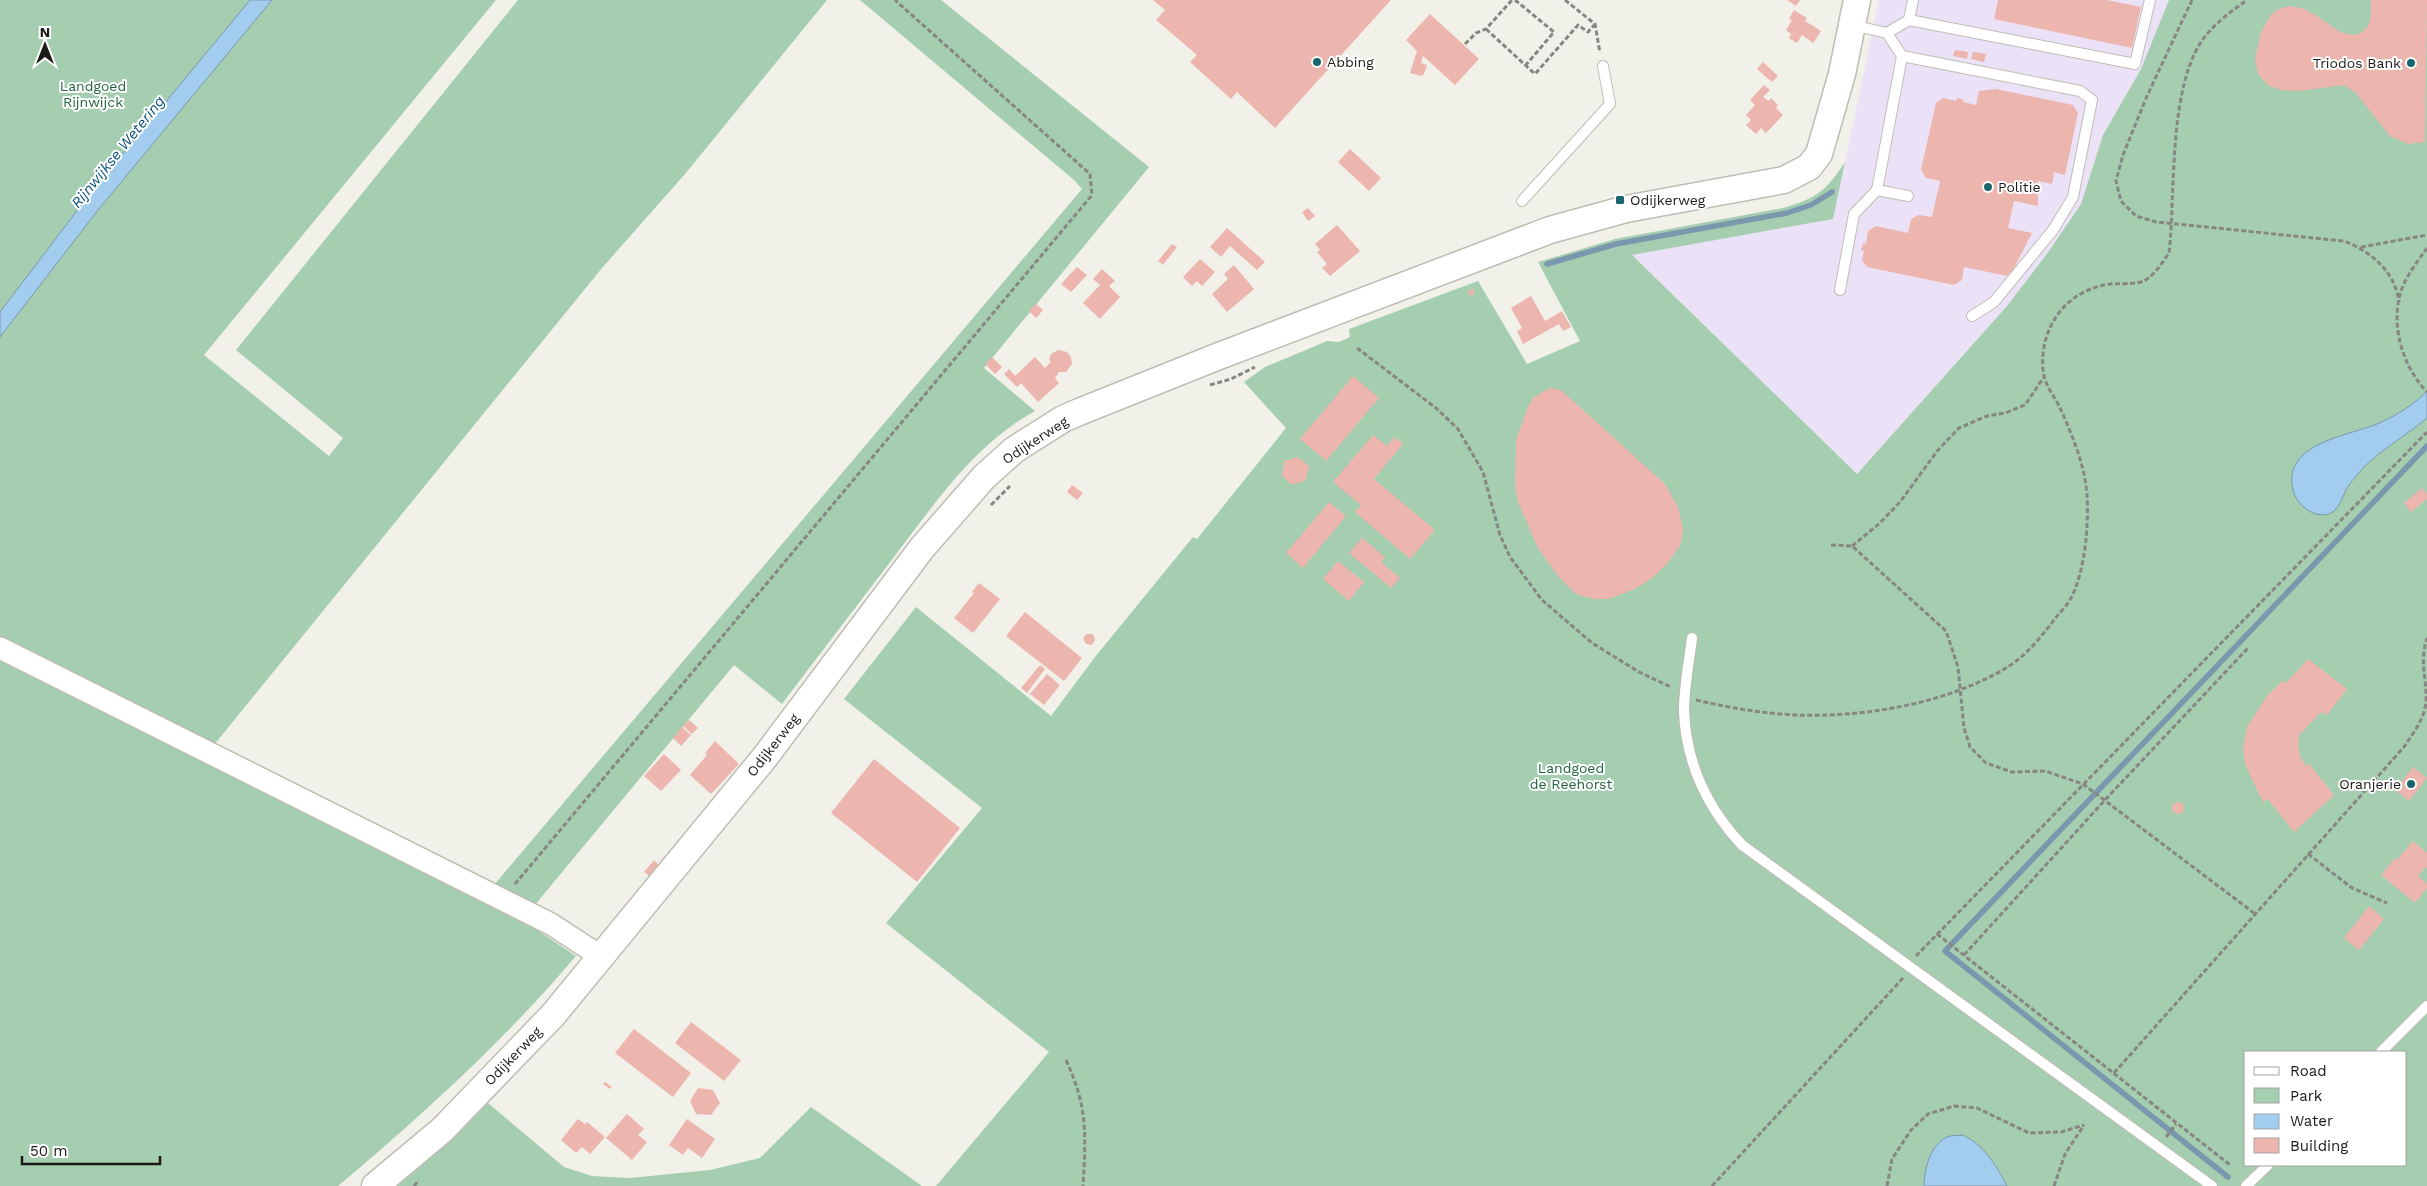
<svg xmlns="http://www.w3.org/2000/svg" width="2427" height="1186" font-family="'Work Sans',sans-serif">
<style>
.commercial{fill:#ece2f7}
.green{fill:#a5cdb0;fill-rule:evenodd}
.water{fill:#a3cdef;stroke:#7a97ae}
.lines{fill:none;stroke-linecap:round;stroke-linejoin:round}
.stream{stroke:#7a97ae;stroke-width:5.5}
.building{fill:#ecb5ad}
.service-casing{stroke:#bebcb4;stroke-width:12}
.minor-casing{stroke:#bebcb4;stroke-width:24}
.tertiary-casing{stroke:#bebcb4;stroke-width:29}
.path{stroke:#878681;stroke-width:3;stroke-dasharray:5 2.5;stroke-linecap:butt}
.service{stroke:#fff;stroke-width:10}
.minor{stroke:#fff;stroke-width:21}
.tertiary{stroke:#fff;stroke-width:26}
.poi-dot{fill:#19666d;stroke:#fff;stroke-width:2}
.labels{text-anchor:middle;stroke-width:4;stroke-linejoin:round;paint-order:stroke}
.poi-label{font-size:14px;fill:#1b1a17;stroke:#fff;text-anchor:start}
.park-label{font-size:14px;fill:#20633b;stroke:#fff}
.street-label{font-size:14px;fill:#1b1a17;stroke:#fff}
.water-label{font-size:15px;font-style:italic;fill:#0e527d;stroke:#fff}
</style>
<rect width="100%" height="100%" fill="#f2f1e9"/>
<path class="commercial" d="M1879 0H2169L2141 69 2103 135 2081 204 2049 251 2007 306 1857 474 1631 254 1833 219Z"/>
<g class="green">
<path d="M0 0H496L204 355 329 456 343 438 236 350 518 0H827L685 174 602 268 214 745 0 636Z"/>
<path d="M860 0H941L1149 167 984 368 1035 411C973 445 933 506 891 561 855 608 818 656 782 704L734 665 534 906 494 885 1082 189 1074 180Z"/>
<path d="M2169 0H2427V1186H936L1049 1052 886 923 982 808 844 699 916 607 1051 716 1095 657 1193 537 1197 539 1286 428 1244 382 1265 367 1327 341 1339 342 1350 337 1349 329 1478 281 1527 364 1580 341 1538 262 1615 239 1783 208C1817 198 1826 191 1845 162L1833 219 1632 255 1857 474 2007 306 2049 251 2081 204 2103 135 2141 69ZM2246 1052H2406V1165H2246Z"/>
<path d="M0 657 525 922 576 956C504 1041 422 1115 338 1186H0Z"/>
<path d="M482 1098 564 1167 592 1176 630 1178 710 1170 760 1158 811 1107 922 1186H387Z"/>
</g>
<g class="water">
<path d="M250 0H272L98 210 0 337V312L92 191Z"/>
<path d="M2427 391V418C2407 435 2382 449 2364 467 2359 473 2353 479 2349 485 2344 492 2341 505 2334 511 2318 523 2296 505 2293 490 2282 443 2348 436 2377 424 2394 417 2414 405 2427 391Z"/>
<path d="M1963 1135C1984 1145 1996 1165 2007 1186H1924C1924 1170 1930 1145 1947 1137 1951 1135 1958 1136 1963 1135Z"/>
</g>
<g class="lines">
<g class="stream">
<path d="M1547 264 1616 244 1787 213 1811 205 1832 192"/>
<path d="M2228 1177 1945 951 2427 446"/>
</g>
</g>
<g class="building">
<path d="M1153 0H1391L1275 128 1237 92 1231 99 1190 62 1197 55 1156 20 1165 10Z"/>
<path d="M1787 0H1800L1796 6Z"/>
<path d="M1998 0H2107L2141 7 2132 48 1994 19Z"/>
<path d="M2371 0H2427L2425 142 2408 144 2390 136 2356 93 2344 85 2299 91 2281 90 2269 86 2258 74 2255 59 2261 32 2271 15 2279 9 2289 6 2302 8 2317 16 2340 32 2354 35 2363 32 2368 26 2371 16Z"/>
<path d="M1794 10 1807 18 1805 21 1821 31 1813 43 1802 35 1797 43 1789 38 1791 34 1786 30 1792 20 1789 19Z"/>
<path d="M1430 14 1479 59 1455 85 1423 56 1421 63 1427 65 1424 74 1422 76 1410 73 1417 51 1406 40Z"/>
<path d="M1955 50 1968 52 1967 59 1953 56Z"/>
<path d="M1973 52 1986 54 1984 62 1971 59Z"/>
<path d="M1763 62 1778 76 1772 82 1757 69Z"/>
<path d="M1764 85 1770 90 1763 97 1769 101 1771 98 1778 105 1776 108 1783 115 1766 133 1761 128 1756 134 1746 125 1751 120 1746 115 1755 105 1750 100Z"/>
<path d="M1996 89 2073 105 2078 113 2065 175 2054 172 2052 184 2038 181V206L2014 201 2008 228 2032 233 2013 270 2007 276 1964 267 1962 280 1954 285 1867 267 1862 260 1864 251 1861 250 1863 243 1866 244 1868 231 1876 226 1908 233 1911 219 1919 215 1932 217 1940 181 1926 178 1921 170 1936 103 1943 98 1956 101 1957 98 1964 100 1963 102 1976 105 1979 91Z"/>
<path d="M1350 149 1381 178 1369 191 1338 162Z"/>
<path d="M1308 208 1315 216 1308 221 1302 212Z"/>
<path d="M1337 225 1360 251 1330 276 1322 268 1327 264 1317 252 1320 250 1315 244Z"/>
<path d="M1227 228 1265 262 1257 270 1230 246 1221 257 1210 247Z"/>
<path d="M1172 244 1177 247 1163 265 1158 261Z"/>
<path d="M1200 259 1215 272 1202 286 1197 281 1192 286 1183 277Z"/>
<path d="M1234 265 1254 289 1227 312 1212 294 1228 279 1224 274Z"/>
<path d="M1077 267 1087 275 1071 292 1061 284Z"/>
<path d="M1102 269 1115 281 1109 286 1120 297 1100 319 1083 303 1100 285 1093 279Z"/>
<path d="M1473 289 1475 294 1470 296 1468 291Z"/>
<path d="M1531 296 1545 321 1562 311 1571 327 1563 331 1559 324 1523 344 1517 331 1522 328 1511 308Z"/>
<path d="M1036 304 1043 310 1036 318 1029 311Z"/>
<path d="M1058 350 1067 352 1071 357 1072 364 1066 372H1059L1055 378 1059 383 1038 402 1021 383 1017 387 1004 374 1009 369 1015 376 1035 357 1045 368 1051 362 1049 360 1051 354Z"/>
<path d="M992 357 1002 367 995 374 985 364Z"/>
<path d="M1353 376 1379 398 1326 461 1300 439Z"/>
<path d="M1550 388 1561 390 1665 484 1679 509 1683 531 1680 546 1666 565 1651 579 1634 589 1609 599H1594L1576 594 1557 575 1538 548 1518 502 1515 487 1516 440 1528 407 1534 397Z"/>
<path d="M1373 435 1387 446 1395 437 1403 444 1374 479 1435 530 1410 559 1355 512 1361 505 1333 482Z"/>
<path d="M1298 457 1309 466 1306 480 1292 485 1282 476 1284 461Z"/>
<path d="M1072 485 1083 493 1077 500 1067 492Z"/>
<path d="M2422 488 2427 494V499L2411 512 2404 503Z"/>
<path d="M1329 502 1346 516 1303 568 1286 553Z"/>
<path d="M1362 538 1385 557 1381 562 1400 578 1391 588 1349 553Z"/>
<path d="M1338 561 1364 582 1349 601 1323 579Z"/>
<path d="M979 583 1000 599 973 633 954 618 974 593 972 592Z"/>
<path d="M1025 612 1082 658 1064 681 1006 636Z"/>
<path d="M1087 634H1093L1095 640 1092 645 1086 644 1083 638Z"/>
<path d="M2308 659 2347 689 2327 715 2321 712 2299 735 2298 745 2300 756 2306 766 2309 764 2334 795 2294 832 2268 799 2264 802 2259 794 2245 764 2243 747 2247 727 2267 696 2282 681 2286 683Z"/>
<path d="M1040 665 1045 669 1027 693 1021 688Z"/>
<path d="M1047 674 1060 685 1044 705 1030 694Z"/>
<path d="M689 720 698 728 692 734 683 726Z"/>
<path d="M682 727 691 735 681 746 673 738Z"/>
<path d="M715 741 739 764 711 794 690 775 707 755 705 753Z"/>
<path d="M664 754 681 770 661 791 644 776Z"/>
<path d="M874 759 960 828 917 882 831 813Z"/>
<path d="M2413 767 2427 778 2409 801 2395 790Z"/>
<circle cx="2178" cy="808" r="6"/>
<path d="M2413 841 2427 853V868L2425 867 2418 876 2427 884V888L2415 903 2381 875 2395 858 2397 860Z"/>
<path d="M654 860 661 867 652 878 644 872Z"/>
<path d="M2369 906 2384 919 2359 950 2344 938Z"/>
<path d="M691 1022 741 1060 724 1081 675 1043Z"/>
<path d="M634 1029 691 1073 673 1097 615 1053Z"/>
<path d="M605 1082 612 1087 610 1089 603 1084Z"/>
<path d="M698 1088 713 1090 720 1103 711 1115 696 1114 690 1101Z"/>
<path d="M627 1114 644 1129 638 1135 647 1142 632 1160 606 1138Z"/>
<path d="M578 1119 585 1124 587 1122 605 1137 590 1154 582 1147 576 1153 561 1140Z"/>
<path d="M687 1119 715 1139 702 1158 688 1148 683 1155 669 1145Z"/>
</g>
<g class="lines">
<g class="service-casing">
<g id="service">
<path d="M1913 0 1909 20 2135 64 2150 0"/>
<path d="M1852 25 1887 33"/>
<path d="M1902 56 2080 91 2092 100 2073 197 2053 230 1994 302 1972 316"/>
<path d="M1908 196 1877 190 1902 56 1887 33 1909 20"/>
<path d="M1522 201 1610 104 1603 66"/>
<path d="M1840 290 1854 214 1877 190"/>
<path d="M1692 638C1689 662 1684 687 1684 711 1686 762 1707 808 1742 845L2212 1186"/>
<path d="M2381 1052 2427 1006"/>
<path d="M2246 1186 2268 1165"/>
</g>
</g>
<g class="minor-casing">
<path id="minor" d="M0 648 551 924 600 956"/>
</g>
<g class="tertiary-casing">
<path id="tertiary" d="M375 1186 442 1130 553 1015 765 757 922 548 984 477 1014 450 1063 419 1079 412 1219 356 1550 230 1626 209 1784 180 1809 167 1819 154 1842 74 1857 0"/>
</g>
<g class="path">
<path d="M1515 0 1554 32 1525 66"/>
<path d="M1565 0 1595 24 1600 53"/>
<path d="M2192 0 2147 96 2123 155 2116 181 2121 201 2136 216 2156 222 2344 241C2372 252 2395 272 2399 302"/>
<path d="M1486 29 1535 74 1578 25 1588 32 1595 24"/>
<path d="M1465 44 1476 33 1486 29 1512 0"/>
<path d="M2361 247 2427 235"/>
<path d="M2427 248C2418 261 2406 276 2401 291 2390 326 2403 367 2427 392"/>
<path d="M1357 348 1436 408 1458 429 1483 472 1500 535 1510 557 1542 600 1592 643 1639 672 1671 687"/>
<path d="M1210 385 1231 379 1255 367"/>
<path d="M991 505 1010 486"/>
<path d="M1831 545 1852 546 1946 631 1958 667 1964 728 1970 747 1986 763 2012 772 2045 771 2083 784 2254 913"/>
<path d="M1852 546 1880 523 1900 502 1938 450 1959 428 1987 416 2005 413 2025 405 2044 377"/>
<path d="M1696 700C1739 710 1783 717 1827 715 1887 713 1954 699 2006 668 2026 656 2041 637 2054 620 2059 613 2066 607 2070 600 2085 573 2089 525 2087 495 2085 466 2073 437 2061 410 2056 399 2047 388 2044 376 2041 362 2043 344 2049 330 2060 304 2082 288 2110 284 2121 283 2133 285 2144 281 2155 275 2162 263 2169 253 2176 194 2167 81 2207 34 2218 21 2233 10 2247 0"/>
<path d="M2308 854 2352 888 2387 903"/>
<path d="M515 884 1092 195 1090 174 895 0"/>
<path d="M1937 934 2230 1165"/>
<path d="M1964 955 2105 800 2248 648"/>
<path d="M1916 956 2427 432"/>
<path d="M1066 1060C1088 1107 1086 1136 1083 1186"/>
<path d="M2114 1073 2404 747C2414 732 2425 718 2426 701 2427 678 2419 663 2427 638"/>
<path d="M2166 1137 2176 1124"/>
<path d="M414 1186 419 1180"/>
<path d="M1712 1186 1903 978"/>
<path d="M1887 1186 1892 1159 1911 1130 1928 1114 1954 1106 1977 1108 2029 1133 2061 1132 2084 1125"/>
<path d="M2054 1186 2065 1154 2084 1125"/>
</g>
<use href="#service" class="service"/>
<use href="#minor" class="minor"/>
<use href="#tertiary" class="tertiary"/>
</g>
<g class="poi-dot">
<circle cx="1317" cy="62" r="5"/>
<circle cx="2411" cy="63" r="5"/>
<circle cx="1988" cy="187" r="5"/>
<rect x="1615" y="195" width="10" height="10" rx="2.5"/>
<circle cx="2411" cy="784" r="5"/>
</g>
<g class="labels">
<g class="poi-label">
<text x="1327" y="67">Abbing</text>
<text x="2401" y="68" text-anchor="end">Triodos Bank</text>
<text x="1998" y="192">Politie</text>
<text x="1630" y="205">Odijkerweg</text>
<text x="2401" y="789" text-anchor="end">Oranjerie</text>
</g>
<g class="park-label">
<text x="93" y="91">Landgoed<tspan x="93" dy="16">Rijnwijck</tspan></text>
<text x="1571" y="773">Landgoed<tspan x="1571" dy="16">de Reehorst</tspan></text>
</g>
<g class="street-label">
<text transform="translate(1035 440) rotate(-33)" y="5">Odijkerweg</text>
<text transform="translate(773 745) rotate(-52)" y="5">Odijkerweg</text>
<text transform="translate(513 1056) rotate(-46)" y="5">Odijkerweg</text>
</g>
<g class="water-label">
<text transform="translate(118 152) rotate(-51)" y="5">Rijnwijkse Wetering</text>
</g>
</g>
<rect x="2244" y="1051" width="162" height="115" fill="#ffffff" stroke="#a4a3a2"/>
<rect x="2254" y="1067" width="25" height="8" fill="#ffffff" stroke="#a4a3a2"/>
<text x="2290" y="1076" font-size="15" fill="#1b1a17">Road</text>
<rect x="2254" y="1088" width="25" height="15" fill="#a5cdb0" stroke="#a4a3a2"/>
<text x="2290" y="1101" font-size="15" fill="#1b1a17">Park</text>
<rect x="2254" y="1114" width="25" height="15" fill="#a3cdef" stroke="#a4a3a2"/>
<text x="2290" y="1126" font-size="15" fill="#1b1a17">Water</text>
<rect x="2254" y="1138" width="25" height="15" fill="#ecb5ad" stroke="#a4a3a2"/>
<text x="2290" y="1151" font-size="15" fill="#1b1a17">Building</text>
<g transform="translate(45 45)" stroke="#ffffff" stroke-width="4" paint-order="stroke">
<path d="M0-4L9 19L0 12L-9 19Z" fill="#1b1a17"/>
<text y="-8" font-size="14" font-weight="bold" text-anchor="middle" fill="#1b1a17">N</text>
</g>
<path d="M22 1156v8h138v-8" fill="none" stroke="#1b1a17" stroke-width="2.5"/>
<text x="30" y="1156" font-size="15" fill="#1b1a17" stroke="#ffffff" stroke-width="4" paint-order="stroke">50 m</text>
</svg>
